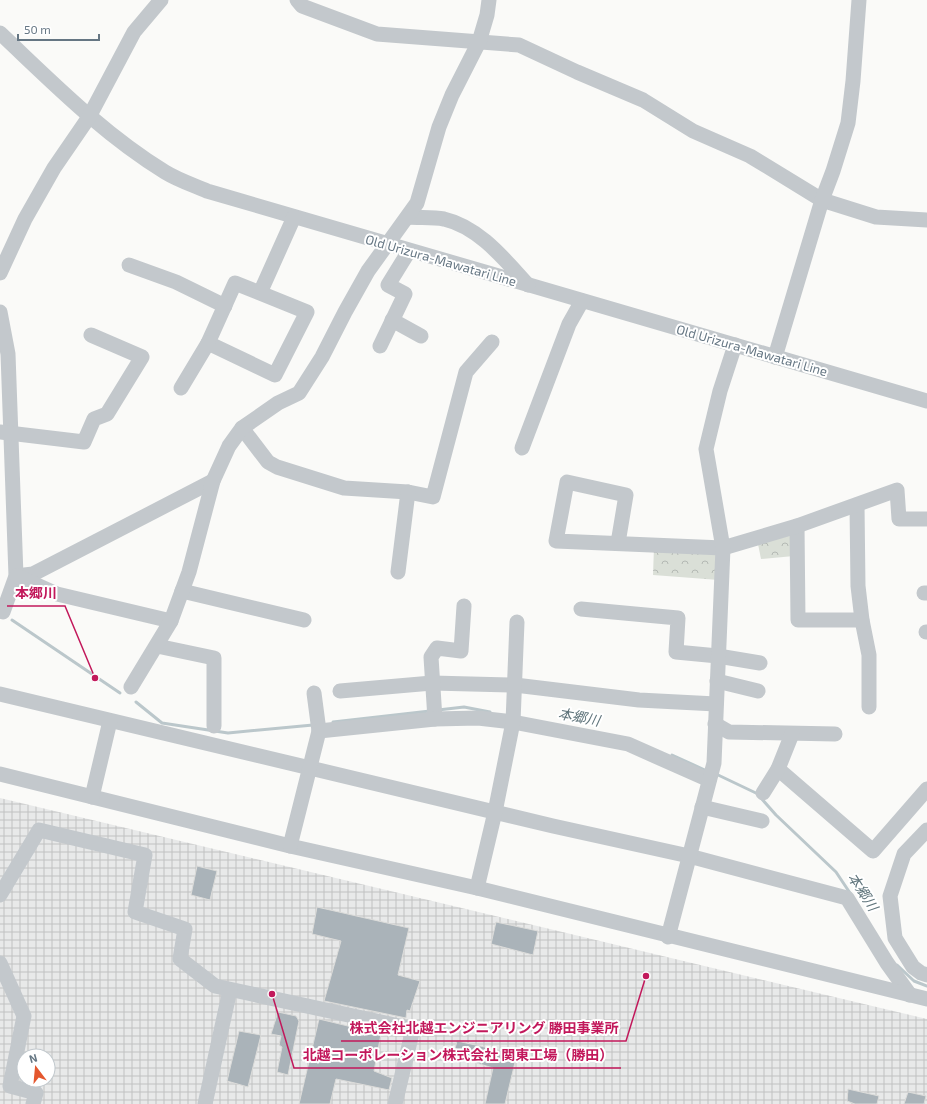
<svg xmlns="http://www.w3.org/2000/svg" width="927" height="1104" font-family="'Exo 2','Noto Sans JP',sans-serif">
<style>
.industrial{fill:url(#industrial-grid);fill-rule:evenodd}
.park{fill:url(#park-crowns)}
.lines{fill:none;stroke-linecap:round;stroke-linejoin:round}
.stream{stroke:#bbc7cb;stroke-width:3}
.building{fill:#aab3b9;stroke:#dcdcda}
.minor{stroke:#c3c8cc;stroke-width:15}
.labels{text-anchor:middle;stroke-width:4;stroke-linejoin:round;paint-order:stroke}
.street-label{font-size:13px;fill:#657683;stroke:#fff}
.water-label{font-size:14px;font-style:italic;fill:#60757c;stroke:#fff}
.leader{fill:none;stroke:#c2185b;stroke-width:1.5}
.callout-dot{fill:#c2185b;stroke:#fff;stroke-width:1.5}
.callout-label{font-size:14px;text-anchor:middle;font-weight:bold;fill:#c2185b;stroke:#fff;stroke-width:4;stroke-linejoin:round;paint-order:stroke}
</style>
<defs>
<pattern id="industrial-grid" width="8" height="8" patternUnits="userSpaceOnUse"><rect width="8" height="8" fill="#e8e9e9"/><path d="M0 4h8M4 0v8" fill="none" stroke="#c0c1c2"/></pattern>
<pattern id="park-crowns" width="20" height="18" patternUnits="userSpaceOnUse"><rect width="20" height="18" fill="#dadfd7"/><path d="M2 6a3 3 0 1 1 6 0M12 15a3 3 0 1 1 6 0" fill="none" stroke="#b4b9b4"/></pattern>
</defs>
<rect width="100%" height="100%" fill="#fafaf8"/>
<path class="industrial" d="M0 798 927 1019V1104H0ZM24 1056H48V1080H24Z"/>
<g class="park">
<path d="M793 529 794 556 761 559 757 539Z"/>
<path d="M654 547 719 550V580L653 575Z"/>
</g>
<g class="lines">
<g class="stream">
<path d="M12 620 120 693"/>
<path d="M136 702 162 723 228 733 313 725"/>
<path d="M438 710 464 707 490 712"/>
<path d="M333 722 430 711"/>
<path d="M672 755 707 771"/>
<path d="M716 774 758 794"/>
<path d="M761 798 776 815 836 872 850 893"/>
<path d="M897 965 914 981 927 986"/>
</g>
</g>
<g class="building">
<path d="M197 866 217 871 210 900 191 895Z"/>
<path d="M317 907 409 928 398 975 420 981 410 1011 407 1010 406 1018 324 1001 341 941 312 934Z"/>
<path d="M496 922 538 931 533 955 491 944Z"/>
<path d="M278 1012 296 1016 299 1021 288 1075 277 1072 282 1047 279 1045 281 1036 271 1034Z"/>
<path d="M319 1019 381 1034 374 1071 392 1078 389 1090 336 1079 330 1104H299Z"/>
<path d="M239 1031 261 1035 248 1087 227 1081Z"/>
<path d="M457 1041 517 1054 505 1104H485L493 1068 453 1056Z"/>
<path d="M848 1089 879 1096 877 1104H855L847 1101Z"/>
<path d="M908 1092 926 1096 924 1104H904Z"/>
</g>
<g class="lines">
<g class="minor">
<path d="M297 0 302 6 377 34 519 45 577 72 643 100 693 131 750 156 822 200 876 217 927 220"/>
<path d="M0 33C52 82 103 134 165 172 178 180 193 185 207 191L927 401"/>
<path d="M408 217C419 218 433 217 444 219 479 227 505 260 528 285"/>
<path d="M129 265 176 282 225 306"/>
<path d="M0 273 25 219 54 168 89 117 134 32 161 0"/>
<path d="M260 293 307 312 275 375 208 343 235 283 260 293 294 217"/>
<path d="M0 312 8 354 16 576 3 612 0 610"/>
<path d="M392 320 421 336"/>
<path d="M380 346 405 294 388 285 409 251"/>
<path d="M775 357 822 200 833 171 848 123 853 81 859 0"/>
<path d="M181 388 208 343"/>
<path d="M242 428 268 462 277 467 344 488 408 492 433 497 466 372 492 342"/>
<path d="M0 432 84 442 94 419 107 414 142 357 91 335"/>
<path d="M522 448 569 324 582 301"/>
<path d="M857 505 858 586 862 620 869 655V707"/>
<path d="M797 526 798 620H862"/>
<path d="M618 543 626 495 567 482 556 541 723 548 797 526 897 490 899 519H927"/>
<path d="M398 572 408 492"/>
<path d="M16 576 33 574 213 481"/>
<path d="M17 576 57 594 171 621"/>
<path d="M182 591 304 620"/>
<path d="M924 593H927"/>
<path d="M581 609 678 618 676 652 718 656 760 663"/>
<path d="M926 632H927"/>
<path d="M157 646 214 658V726"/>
<path d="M717 681 758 691"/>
<path d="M131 687 171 621 189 572 213 481 229 446 242 428 278 403 299 393 322 357 345 312 368 271 417 203 439 127 452 95 479 42 487 15 489 0"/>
<path d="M340 691 432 683 515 685 639 700 716 704"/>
<path d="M314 693 319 731"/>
<path d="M0 694 553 826 689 856 847 898 887 963 910 995"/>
<path d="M435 719 431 657 437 648 461 651 464 606"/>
<path d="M715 724 729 732 835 734"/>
<path d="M778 769 873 851 927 789"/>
<path d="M0 774 290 846 477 888 927 999"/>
<path d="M763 793 778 769 792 734"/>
<path d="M92 797 110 721"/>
<path d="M702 807 762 821"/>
<path d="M927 830 904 854 890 896 895 938 913 967 921 973 927 975"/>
<path d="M290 846 319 731 435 719 478 718 513 722 628 744 709 780"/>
<path d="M477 888 495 812 513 722 517 622"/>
<path d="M0 895 39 830 145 855 135 912 185 929 180 959 215 986 413 1029 395 1104"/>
<path d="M668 937 714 763 723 548 706 449 720 391 735 345"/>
<path d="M0 963 24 1016 10 1086 36 1093 33 1104"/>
<path d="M205 1104 230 990"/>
</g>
</g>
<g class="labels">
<g class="street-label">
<text transform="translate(441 260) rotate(16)" y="5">Old Urizura-Mawatari Line</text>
<text transform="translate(752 350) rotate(16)" y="5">Old Urizura-Mawatari Line</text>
</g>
<g class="water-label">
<text transform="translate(579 717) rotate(11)" y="5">本郷川</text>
<text transform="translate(863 892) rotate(57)" y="5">本郷川</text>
</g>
</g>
<path class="leader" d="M95 678L65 606H7M646 976L626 1041H341M272 994L294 1068H621"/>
<g class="callout-dot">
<circle cx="95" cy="678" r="4"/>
<circle cx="646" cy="976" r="4"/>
<circle cx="272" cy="994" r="4"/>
</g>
<g class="callout-label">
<text x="36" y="598">本郷川</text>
<text x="484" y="1033">株式会社北越エンジニアリング 勝田事業所</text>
<text x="458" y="1060">北越コーポレーション株式会社 関東工場（勝田）</text>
</g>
<g transform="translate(36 1068) rotate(344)"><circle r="19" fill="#ffffff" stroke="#c1c8cd"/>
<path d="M0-3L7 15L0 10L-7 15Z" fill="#e4572e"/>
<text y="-6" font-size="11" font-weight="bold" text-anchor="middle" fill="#657683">N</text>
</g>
<path d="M18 34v6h81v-6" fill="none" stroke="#657683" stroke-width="2"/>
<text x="24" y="34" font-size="12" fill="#657683" stroke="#ffffff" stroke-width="3" paint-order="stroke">50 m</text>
</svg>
